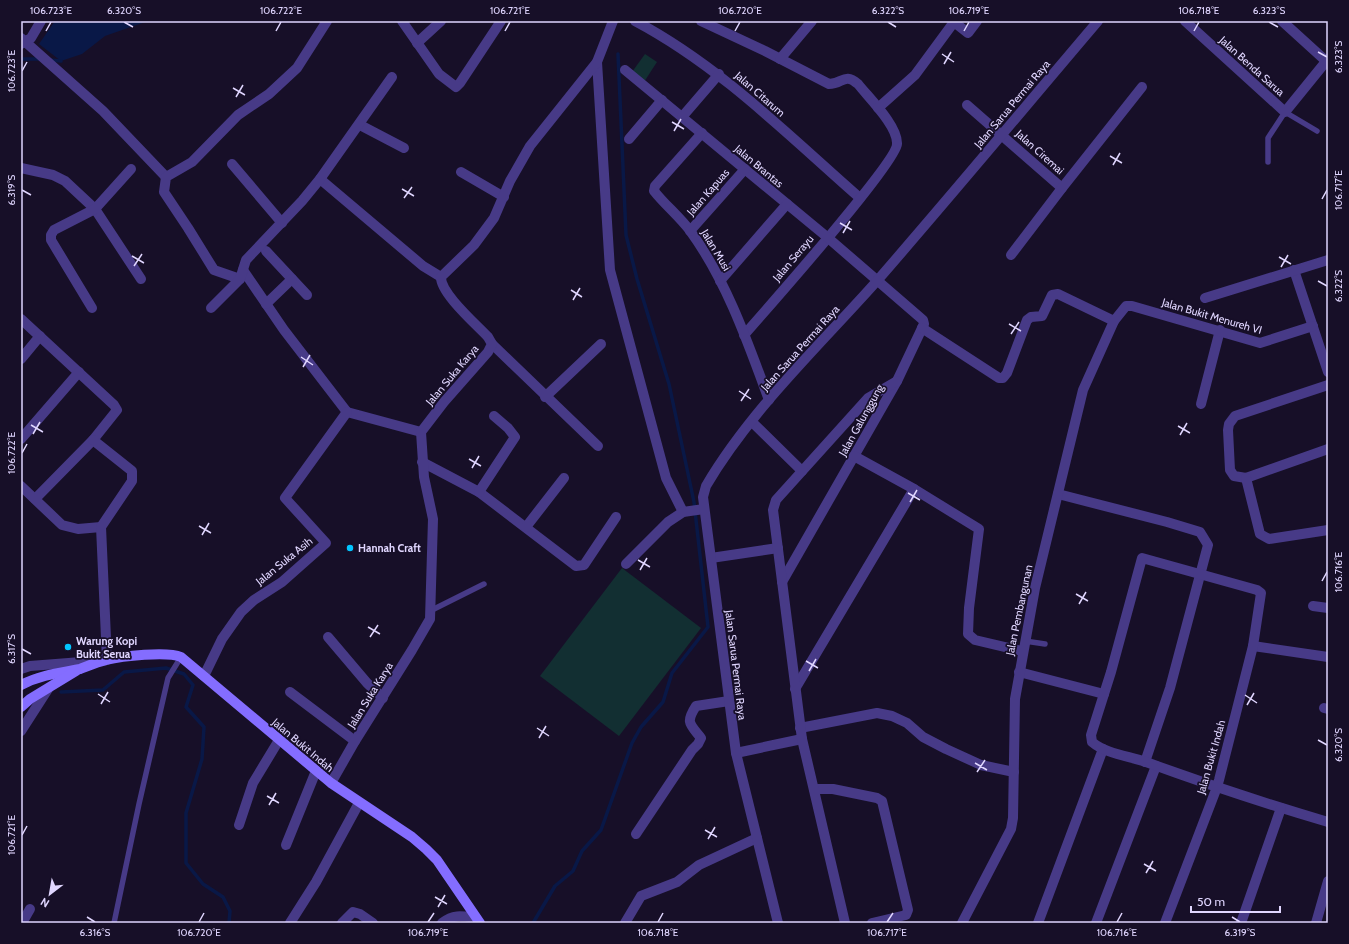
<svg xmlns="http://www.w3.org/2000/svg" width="1349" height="944" font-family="Cabin,sans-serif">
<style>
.green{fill:#122f32}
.water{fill:#091847}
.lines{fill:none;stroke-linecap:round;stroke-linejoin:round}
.stream{stroke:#091847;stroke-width:3.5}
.service{stroke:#473a87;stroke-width:5.5}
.minor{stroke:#473a87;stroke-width:10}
.tertiary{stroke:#473a87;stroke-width:10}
.secondary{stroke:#846dff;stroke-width:10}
.ticks{fill:none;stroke:#e0d6ff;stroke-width:1.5}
.poi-dot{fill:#02c5ff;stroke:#170f28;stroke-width:1.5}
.labels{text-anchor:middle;stroke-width:3.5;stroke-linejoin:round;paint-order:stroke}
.street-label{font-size:11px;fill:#e0d6ff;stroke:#170f28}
.poi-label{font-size:11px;font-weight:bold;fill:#e0d6ff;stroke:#170f28;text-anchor:start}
.neatline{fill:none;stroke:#e0d6ff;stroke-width:1.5}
.ticks-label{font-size:10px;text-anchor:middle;fill:#e0d6ff}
</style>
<rect width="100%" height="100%" fill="#170f28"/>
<g class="green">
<path d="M645 54 657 62 644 82 632 72Z"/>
<path d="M622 568 701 628 619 736 540 676Z"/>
</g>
<path class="water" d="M55 21H148L105 36 82 54 61 61 39 44Z"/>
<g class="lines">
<g class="stream">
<path d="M21 59H42"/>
<path d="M50 60 61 61"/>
<path d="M61 692 103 690 124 672 166 668 184 674 193 685 186 707 204 727 202 759 186 813V863L203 884 223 897 230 911 229 923"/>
<path d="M533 923 555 886 573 871 582 851 601 830 632 743 641 727 663 702 672 673 708 627 694 502 669 384 637 279 626 235 618 54"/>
</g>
<g class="service">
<path d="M1268 162V138L1285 112 1317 131"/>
<path d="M430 611 484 584"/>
<path d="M1025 641 1045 644"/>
<path d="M114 923 139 804 168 678 181 657"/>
</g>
<g class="minor">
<path d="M402 21 439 74 456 87 460 83 501 21"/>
<path d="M635 21C720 66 788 135 860 198"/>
<path d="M701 21 765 51 829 84C843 84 844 72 858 84 869 98 898 126 897 144 897 162 766 310 744 335"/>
<path d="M1185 21 1285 112 1328 59"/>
<path d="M1282 21 1326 61"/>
<path d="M21 38 103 111 166 177"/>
<path d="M417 43 441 21"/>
<path d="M21 44 31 38 41 21"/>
<path d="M780 59 812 21"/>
<path d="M597 62 610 270 666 478 683 512"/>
<path d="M625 70 827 237 923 320 924 324 897 381 782 582"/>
<path d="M967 105 1062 188"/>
<path d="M878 108 915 75 954 22 968 33 977 21"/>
<path d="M682 117 719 74"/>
<path d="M360 125 404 148"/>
<path d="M702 133 655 186 654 191C665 205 680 217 691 232 727 282 748 343 769 400"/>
<path d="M629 139 662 100"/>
<path d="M232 164 282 223"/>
<path d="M21 168 53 175 65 181 95 209 141 279"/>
<path d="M461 172 504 197"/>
<path d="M320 179 423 266 441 277"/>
<path d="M690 231 745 169"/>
<path d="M266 251 307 295"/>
<path d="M1011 255 1062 188 1142 87"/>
<path d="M243 270 284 330 347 412"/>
<path d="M1294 270 1328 372"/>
<path d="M240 279 214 270 188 228 164 192 166 177 192 162 238 115 269 94 297 68 327 21"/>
<path d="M720 281 787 204"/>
<path d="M1205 298 1328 260"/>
<path d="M266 304 292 279"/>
<path d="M92 308 51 240V235L54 230 95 209 131 169"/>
<path d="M211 308 240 279 246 260 302 201 320 179 392 77"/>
<path d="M21 319 114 405 117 410 93 440 35 499"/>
<path d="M922 328 999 378H1003L1007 373 1027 320 1031 317 1042 316 1052 295 1058 294 1114 321"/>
<path d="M492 344 598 446"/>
<path d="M21 359 40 336"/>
<path d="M1328 385 1235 416 1229 424 1228 430 1230 470 1234 476 1246 478 1328 449"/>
<path d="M545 397 601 344"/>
<path d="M1201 404 1220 330"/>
<path d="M347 412 421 432"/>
<path d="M752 422 802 471"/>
<path d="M21 439 79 372"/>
<path d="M854 456 914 489 979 529 969 608 968 634 975 640 1022 651"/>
<path d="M422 462 479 492 576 566 584 565 616 517"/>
<path d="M1246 478 1260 534 1269 539 1328 530"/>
<path d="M21 486 62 525 78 529 101 527"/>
<path d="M479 492 515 437 508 428 494 416"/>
<path d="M1058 494 1167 522 1200 532 1208 545 1170 688 1145 762"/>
<path d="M526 527 564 478"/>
<path d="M711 558 778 548"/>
<path d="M626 564 668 522 683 512 704 509"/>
<path d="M1313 606 1328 608"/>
<path d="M328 637 367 683 383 698"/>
<path d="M1253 646 1328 657"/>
<path d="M21 669 30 666 107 660 101 527 132 481V471L93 440"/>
<path d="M1019 672 1104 694"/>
<path d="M204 676 222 639 241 612 254 600 282 582 326 543 285 498 347 412"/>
<path d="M795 689 914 489"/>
<path d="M290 692 355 741"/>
<path d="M1324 708 1328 709"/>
<path d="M800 728 877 713 892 716 907 723 923 737 946 749 981 765 1014 772"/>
<path d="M21 731 48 689"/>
<path d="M736 753 802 739"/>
<path d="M814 789H833L877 798 882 801 908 910 906 915 872 923"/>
<path d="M239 825 253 783 279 740"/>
<path d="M636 834 692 750 698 744 701 738C690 724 685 723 696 706L729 701"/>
<path d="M286 845 316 771"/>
<path d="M22 923 30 909"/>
<path d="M290 923 316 882 359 803"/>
<path d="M342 923 353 912 360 914 373 923"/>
<path d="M442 923C454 914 462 916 476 918"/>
<path d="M625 923 641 896 677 882 699 865 757 838"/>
<path d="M778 923 736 753 703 497 706 486C750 411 818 347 876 282 951 196 1024 108 1098 21"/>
<path d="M845 923 802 739 773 510 776 500 868 398 897 381"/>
<path d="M962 923 1011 829 1013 818 1015 699 1035 588 1083 390 1114 321 1126 306H1132L1260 343 1313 326"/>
<path d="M1038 923 1103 749"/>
<path d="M1096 923 1156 766"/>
<path d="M1165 923 1217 787 1219 780 1253 646 1261 593 1257 590 1142 558 1111 672 1091 735 1092 742C1106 754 1129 756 1146 762 1206 784 1267 804 1328 822"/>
<path d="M1241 923 1281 808"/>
<path d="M1316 923 1328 881"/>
</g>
<path class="tertiary" d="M331 783 355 741 412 650 430 619 433 519 424 477 421 432 444 402 488 352 492 344 488 337C477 325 440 293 441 277L474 245 494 218 510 181 530 146 597 62 613 21"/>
<g class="secondary">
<path d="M21 685C40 675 59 673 80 669 88 666 97 662 106 660 122 656 167 651 181 657L331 783 412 837 426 849 437 860 480 923"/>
<path d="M21 707 30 699 76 671"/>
</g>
</g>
<path class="ticks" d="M124 22 133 27M888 22 896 27M1269 22 1278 27M46 31 51 22M276 31 281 22M505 31 510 22M735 31 740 22M964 31 969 22M1194 31 1199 22M1318 52 1327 57M942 54 954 62M944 64 951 52M22 71 27 62M233 88 245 95M236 97 243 85M672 122 684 129M674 131 681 119M1110 156 1122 163M1113 165 1120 153M402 189 414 196M22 190 31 195M404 198 412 187M1322 199 1327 190M840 223 852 230M843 233 850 221M132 256 144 263M1279 257 1291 264M134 266 142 254M1281 267 1288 255M1318 281 1327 286M571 290 582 297M573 300 580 288M1009 324 1021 331M1011 334 1019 322M301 357 313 365M303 367 310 355M739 391 751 399M741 401 749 389M31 425 43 432M1178 426 1190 433M33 434 40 422M1180 435 1187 423M22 453 27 444M469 459 481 466M472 468 479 456M908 493 920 500M910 502 917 490M199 526 211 533M202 535 209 523M638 560 650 567M640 570 647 558M1322 581 1327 572M1076 594 1088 601M1079 604 1086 592M368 627 380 634M370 637 378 625M22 649 31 654M806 661 818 668M809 671 816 659M98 694 110 702M1245 695 1257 703M101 704 108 692M1247 705 1254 693M537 728 549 736M539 738 546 726M1318 740 1327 745M975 763 987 770M977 772 985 760M267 796 279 803M269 805 276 793M705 830 717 837M22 835 27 826M708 839 715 827M1144 864 1156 871M1146 873 1153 861M435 897 447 904M438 907 445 895M87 917 95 922M1232 917 1240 922M199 922 204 913M428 922 434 913M658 922 663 913M887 922 893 913M1117 922 1122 913"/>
<g class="poi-dot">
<circle cx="350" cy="548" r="4"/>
<circle cx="68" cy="647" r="4"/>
</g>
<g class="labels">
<g class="street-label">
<text transform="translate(1252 66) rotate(42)" y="4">Jalan Benda Sarua</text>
<text transform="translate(760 94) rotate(41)" y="4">Jalan Citarum</text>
<text transform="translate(1012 104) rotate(-50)" y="4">Jalan Sarua Permai Raya</text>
<text transform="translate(1040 152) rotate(42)" y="4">Jalan Ciremai</text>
<text transform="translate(759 166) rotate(40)" y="4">Jalan Brantas</text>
<text transform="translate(708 192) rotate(-49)" y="4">Jalan Kapuas</text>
<text transform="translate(716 250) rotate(59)" y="4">Jalan Musi</text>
<text transform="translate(793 258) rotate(-50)" y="4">Jalan Serayu</text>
<text transform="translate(1212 316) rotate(16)" y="4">Jalan Bukit Menureh VI</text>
<text transform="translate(800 348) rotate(-48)" y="4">Jalan Sarua Permai Raya</text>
<text transform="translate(452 375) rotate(-50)" y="4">Jalan Suka Karya</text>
<text transform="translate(861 420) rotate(-61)" y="4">Jalan Galunggung</text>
<text transform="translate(284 561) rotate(-39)" y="4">Jalan Suka Asih</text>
<text transform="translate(1019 610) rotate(-78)" y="4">Jalan Pembangunan</text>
<text transform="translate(736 665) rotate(83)" y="4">Jalan Sarua Permai Raya</text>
<text transform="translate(370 695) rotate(-58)" y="4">Jalan Suka Karya</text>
<text transform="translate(303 745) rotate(40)" y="4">Jalan Bukit Indah</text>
<text transform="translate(1211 757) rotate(-74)" y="4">Jalan Bukit Indah</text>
</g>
<g class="poi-label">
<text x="358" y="552">Hannah Craft</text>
<text x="76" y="645">Warung Kopi<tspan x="76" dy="13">Bukit Serua</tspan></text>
</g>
</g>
<rect width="1349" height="944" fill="none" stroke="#170f28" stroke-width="44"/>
<g transform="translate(50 894) rotate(211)" stroke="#170f28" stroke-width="3" paint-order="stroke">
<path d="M0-3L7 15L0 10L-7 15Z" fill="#e0d6ff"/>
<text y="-6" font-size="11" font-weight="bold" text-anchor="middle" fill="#e0d6ff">N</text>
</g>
<path d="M1191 906v6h89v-6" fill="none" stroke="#e0d6ff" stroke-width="2"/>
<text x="1197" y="906" font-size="12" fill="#e0d6ff" stroke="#170f28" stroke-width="3" paint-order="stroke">50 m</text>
<rect x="22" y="22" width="1305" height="900" class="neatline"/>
<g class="ticks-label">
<text x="51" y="14">106.723°E</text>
<text x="124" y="14">6.320°S</text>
<text x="281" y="14">106.722°E</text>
<text x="510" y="14">106.721°E</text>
<text x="740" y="14">106.720°E</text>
<text x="888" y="14">6.322°S</text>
<text x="969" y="14">106.719°E</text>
<text x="1199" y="14">106.718°E</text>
<text x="1269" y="14">6.323°S</text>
<text transform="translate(1338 57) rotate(-90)" y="4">6.323°S</text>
<text transform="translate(11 71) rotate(-90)" y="4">106.723°E</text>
<text transform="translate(11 190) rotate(-90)" y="4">6.319°S</text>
<text transform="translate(1338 190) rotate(-90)" y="4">106.717°E</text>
<text transform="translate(1338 286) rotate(-90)" y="4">6.322°S</text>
<text transform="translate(11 453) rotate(-90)" y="4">106.722°E</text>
<text transform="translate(1338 572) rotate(-90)" y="4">106.716°E</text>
<text transform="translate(11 649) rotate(-90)" y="4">6.317°S</text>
<text transform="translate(1338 745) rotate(-90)" y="4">6.320°S</text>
<text transform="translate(11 835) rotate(-90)" y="4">106.721°E</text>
<text x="95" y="936">6.316°S</text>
<text x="199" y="936">106.720°E</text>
<text x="428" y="936">106.719°E</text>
<text x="658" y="936">106.718°E</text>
<text x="887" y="936">106.717°E</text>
<text x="1117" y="936">106.716°E</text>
<text x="1240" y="936">6.319°S</text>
</g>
</svg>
